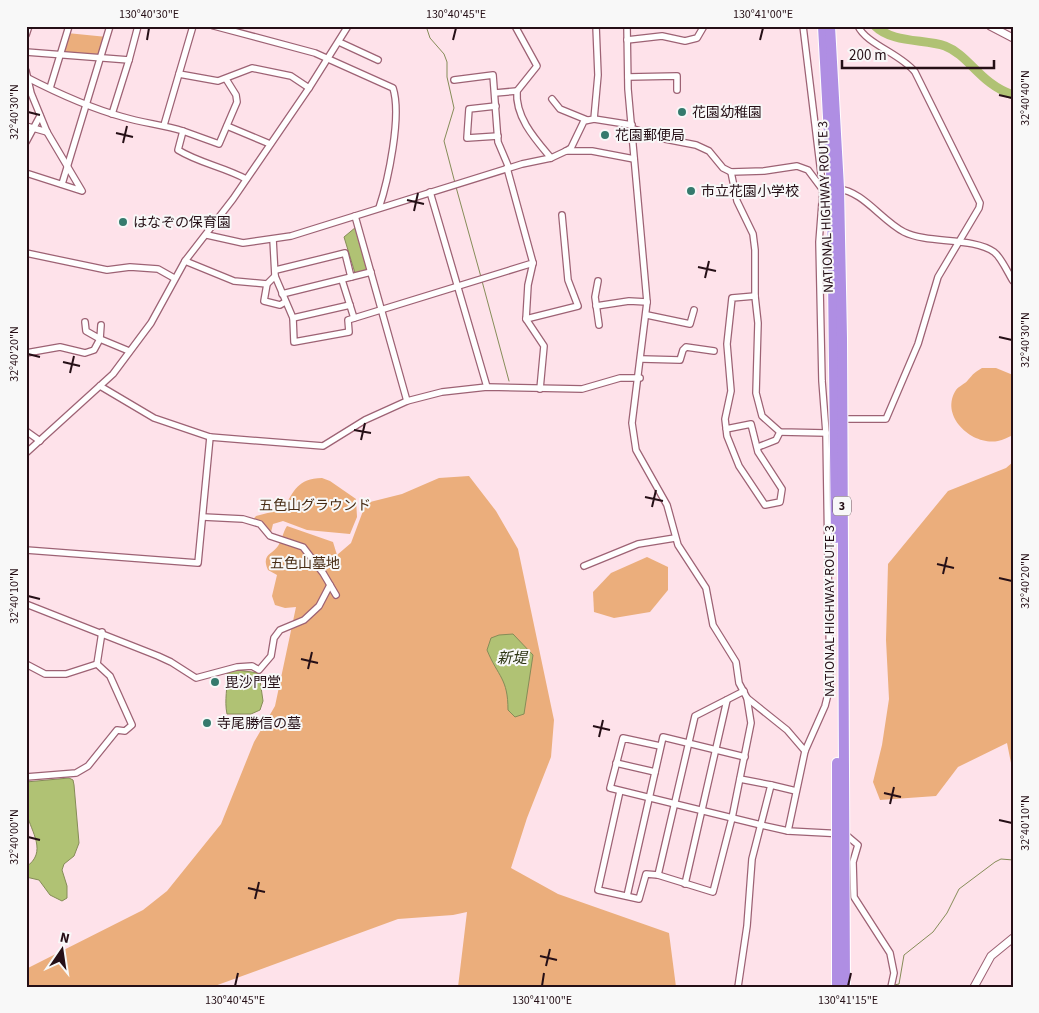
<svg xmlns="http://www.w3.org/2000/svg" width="1039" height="1013" font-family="'Source Sans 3','Noto Sans JP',sans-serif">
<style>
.green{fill:#ebae7c}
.water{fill:#b0c274;stroke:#868c58}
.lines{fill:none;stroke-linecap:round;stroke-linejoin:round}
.stream{stroke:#868c58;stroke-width:1}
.river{stroke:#b0c274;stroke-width:9}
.minor-casing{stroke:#9d6274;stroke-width:8}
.tertiary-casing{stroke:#9d6274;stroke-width:9}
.trunk-casing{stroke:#fff;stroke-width:12}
.minor{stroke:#fff;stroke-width:5.5}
.tertiary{stroke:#fff;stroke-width:7}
.trunk{stroke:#af8ee3;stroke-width:10}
.ticks{fill:none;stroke:#250f16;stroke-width:2}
.poi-dot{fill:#357a6d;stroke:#f8f8f8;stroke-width:2}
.labels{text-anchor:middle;stroke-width:4;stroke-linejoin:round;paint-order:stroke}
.shield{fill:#f8f8f8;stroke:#64555a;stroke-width:1}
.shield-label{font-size:12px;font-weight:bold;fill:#250f16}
.poi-label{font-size:14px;fill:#250f16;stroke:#f8f8f8;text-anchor:start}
.street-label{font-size:14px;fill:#250f16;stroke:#f8f8f8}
.park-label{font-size:14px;fill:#472c14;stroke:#f8f8f8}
.water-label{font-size:15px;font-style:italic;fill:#2d3513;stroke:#f8f8f8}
.neatline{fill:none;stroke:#250f16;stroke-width:2}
.ticks-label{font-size:12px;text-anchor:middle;fill:#250f16}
</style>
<rect width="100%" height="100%" fill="#fee2ea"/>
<g class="green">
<path d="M67 33 107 37 100 59 60 56Z"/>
<path d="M982 368H996L1013 375V435C1008 437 1003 440 998 441 972 446 939 416 956 390 959 386 965 384 968 380 973 374 975 372 982 368Z"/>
<path d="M1013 462V773L1007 743 958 767 936 796 880 800 873 782 882 745 889 699 886 640 888 564 948 491 1006 468Z"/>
<path d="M469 476 496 511 518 549 554 720 551 757 527 818 511 868 558 894 669 933 676 987H458L467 912 453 915 398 919 212 987H26V969L143 910 167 891 221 824 254 742 275 706 296 607 285 608 275 605 272 596 277 575 268 570C261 554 272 555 278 546 282 540 283 532 287 526L333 542 337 555 351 543 366 503 402 494 439 478Z"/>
<path d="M322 478 330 481 356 499 357 517 350 534 307 530 283 521 273 524 270 536 260 524 251 522 256 516 283 509C295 490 297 479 322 478Z"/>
<path d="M647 557 668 567V590L650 612 614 618 594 612 593 592 611 573Z"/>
</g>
<g class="water">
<path d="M356 227 368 270 355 273 344 237Z"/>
<path d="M513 634 533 655 524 714 515 717 508 710C508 678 498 677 487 650L491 638 499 635Z"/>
<path d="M237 670 259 673 263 701 260 710 251 714H227C224 700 228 687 227 672Z"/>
<path d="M69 778 73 780 74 785 79 843 74 856 64 864 62 870 67 886V898L62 901 50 895 39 880 26 877V867C48 852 31 832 27 814 24 804 26 792 26 782Z"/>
</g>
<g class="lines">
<g class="stream">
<path d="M426 26 430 38 444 54 447 62V77L454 108 444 141 455 183"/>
<path d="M456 187 481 277"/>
<path d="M482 281 509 381"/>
<path d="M894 985 899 984 904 955 933 932 947 913 959 889 995 862 1001 859 1013 860"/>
</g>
<path class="river" d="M875 26C892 43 924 39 945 46 969 55 980 84 1013 95"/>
<g class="minor-casing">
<g id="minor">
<path d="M214 26 315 53 393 88C402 116 388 181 379 208"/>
<path d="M515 26 537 66 517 91C515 117 535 139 551 158"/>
<path d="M26 35 29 26"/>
<path d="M627 40 662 36 685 41 697 38 704 26"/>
<path d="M339 42 378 60"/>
<path d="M26 52 129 60 138 26"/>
<path d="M26 71 31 93 47 132 82 191 26 173"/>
<path d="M179 74 218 81 252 68 291 76 309 88"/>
<path d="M26 77C57 93 90 108 123 117 143 123 164 125 183 131L178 150C199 163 224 167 246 179"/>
<path d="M628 77 677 76V90"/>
<path d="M454 80 493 75 498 142 509 168"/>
<path d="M50 88 69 26"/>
<path d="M495 93 517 91"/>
<path d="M552 99 560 109 587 120"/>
<path d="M496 106 469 109 467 138 498 136"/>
<path d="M112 114 129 60"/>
<path d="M594 119 632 125"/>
<path d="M164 125 193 26"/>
<path d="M26 126 47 132"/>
<path d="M227 126 270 144"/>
<path d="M634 129 665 139 696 145 709 151 723 168 731 172 764 171 797 166 808 170 823 190"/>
<path d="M183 131 219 144 237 102 236 95 226 79"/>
<path d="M26 142 40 116"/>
<path d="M566 151H592L634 159"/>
<path d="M731 172 737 201 753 234 755 250V296L758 323 756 393 762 416 780 432 826 433"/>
<path d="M62 184 110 26"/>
<path d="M838 189C863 191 881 220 904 232 928 244 973 237 994 252 1001 257 1008 273 1013 281"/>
<path d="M430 192 487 387"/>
<path d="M355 216 407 401"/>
<path d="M207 235 243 243 291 236 522 164 551 158 566 151 571 148 584 121 594 119 598 75 596 26"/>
<path d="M273 239 275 276 293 318 294 342 349 332 348 320 533 263 507 168"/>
<path d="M26 253 107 270 130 267 158 269 174 278"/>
<path d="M185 261 234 281 267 284"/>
<path d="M533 263 528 285 526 319 544 346 540 389"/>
<path d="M276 270 345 253 351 277 282 294"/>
<path d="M275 276 267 284 264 301 280 305 285 302"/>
<path d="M351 277 371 272"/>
<path d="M342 280 354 318"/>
<path d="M598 281 595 297 599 325"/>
<path d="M596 306 629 301 647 302"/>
<path d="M647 315 690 324 694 310"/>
<path d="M293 318 350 305"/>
<path d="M526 319 578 306 568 280 562 215"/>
<path d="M85 322 86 331 100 339 101 325"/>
<path d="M26 353 60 347 85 353 94 350 100 339 129 351"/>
<path d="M642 359 680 360 683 350 686 347 714 351"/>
<path d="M100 386 154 418 210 437 323 446 365 420 407 401 442 392 487 387 582 389 620 378H640"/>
<path d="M840 419H886L918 344 938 277 979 208 980 203 915 72C901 54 866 44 858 26"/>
<path d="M726 429 751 424 758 452 782 489 780 502 765 505 739 466 727 436 725 419 731 391 727 344 732 298 755 296"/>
<path d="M26 431 40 441"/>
<path d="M758 447 776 440 780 432"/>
<path d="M26 453 113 374 151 323 185 261 233 199 309 88 348 26"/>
<path d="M203 517 243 519 260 524 270 536 303 547 323 573 336 595"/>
<path d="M26 550 198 563 210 437"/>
<path d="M584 566 638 544 675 538"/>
<path d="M26 604 158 656 171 662 196 678 237 667 252 666 259 670 271 656 274 638 280 630 304 620 319 606 330 585"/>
<path d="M26 664 45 674H66L97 664"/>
<path d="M747 698 787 730 805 751"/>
<path d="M660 746 623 738 610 788 761 825 788 831 845 834 858 845 853 862 854 897 890 953 894 973 891 987"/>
<path d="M616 763 655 772"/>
<path d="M26 777 76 773 88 766 117 730 125 731 132 725 110 676 97 664 102 632"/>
<path d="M771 785 796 791"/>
<path d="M620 791 598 890 639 899 646 874 658 875 713 892 732 818 751 723 747 698 739 683 736 662 713 625 706 588 678 545 667 505 636 450 632 423 647 302 628 89 627 26"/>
<path d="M788 831 805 751 825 706 830 686 826 433 822 381 819 242 823 190 803 26"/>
<path d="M658 875 695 716 744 691"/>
<path d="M685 884 727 700"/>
<path d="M627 896 663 737 745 757"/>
<path d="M738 987 747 926 752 859 771 785 740 779"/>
</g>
</g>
<g class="tertiary-casing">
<g id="tertiary">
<path d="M990 26 1013 38"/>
<path d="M974 987 991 956 1013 938"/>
</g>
</g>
<g class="trunk-casing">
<g id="trunk">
<path d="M823 26 832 190 836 538"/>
<path d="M830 26 839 188 842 338 845 987"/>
<path d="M837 987V763"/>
</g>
</g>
<use href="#minor" class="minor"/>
<use href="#tertiary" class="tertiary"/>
<use href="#trunk" class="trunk"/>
</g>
<path class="ticks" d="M147 40 149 28M453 40 456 28M760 40 763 28M999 95 1012 98M28 112 40 115M116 133 133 137M123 143 127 126M407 200 424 204M414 211 418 193M698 267 716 271M705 278 709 261M999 337 1012 340M28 354 40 357M63 362 80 366M70 373 74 356M354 430 371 433M361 440 365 423M645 497 663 501M652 507 656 490M937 564 954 568M943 574 947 557M999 578 1012 581M28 596 40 599M301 659 318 663M308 669 312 652M593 726 610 730M599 737 603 720M884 793 901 797M890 804 894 787M999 820 1012 823M28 837 40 840M248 888 265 892M255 899 259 882M540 956 557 960M546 966 550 949M235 986 238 973M542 986 544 973M848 986 851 973"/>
<g class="poi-dot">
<circle cx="682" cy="112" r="5"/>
<circle cx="605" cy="135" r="5"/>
<circle cx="691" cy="191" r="5"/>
<circle cx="123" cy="222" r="5"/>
<circle cx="215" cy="682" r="5"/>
<circle cx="207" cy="723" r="5"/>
</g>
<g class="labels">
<rect class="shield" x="833" y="496.5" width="18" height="19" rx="4"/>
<g class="shield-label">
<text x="842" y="510">3</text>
</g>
<g class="poi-label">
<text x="692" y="117">花園幼稚園</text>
<text x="615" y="140">花園郵便局</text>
<text x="701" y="196">市立花園小学校</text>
<text x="133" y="227">はなぞの保育園</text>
<text x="225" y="687">毘沙門堂</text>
<text x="217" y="728">寺尾勝信の墓</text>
</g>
<g class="street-label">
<text transform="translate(825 207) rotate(-92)" y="5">NATIONAL HIGHWAY ROUTE 3</text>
<text transform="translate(829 611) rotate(-90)" y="5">NATIONAL HIGHWAY ROUTE 3</text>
</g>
<g class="park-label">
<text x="315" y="510">五色山グラウンド</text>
<text x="305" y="568">五色山墓地</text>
</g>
<g class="water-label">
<text x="512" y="663">新堤</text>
</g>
</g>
<rect width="1039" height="1013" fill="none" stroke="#f8f8f8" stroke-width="55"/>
<g transform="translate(62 950) rotate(13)" stroke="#f8f8f8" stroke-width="4" paint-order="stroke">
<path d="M0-4L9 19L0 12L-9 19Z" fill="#250f16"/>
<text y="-8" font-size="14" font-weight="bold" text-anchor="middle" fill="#250f16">N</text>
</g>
<path d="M842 60v8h152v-8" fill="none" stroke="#250f16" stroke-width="2.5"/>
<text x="849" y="60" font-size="15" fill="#250f16" stroke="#f8f8f8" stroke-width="4" paint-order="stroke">200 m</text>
<rect x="28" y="28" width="984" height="958" class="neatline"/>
<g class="ticks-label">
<text x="149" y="18">130°40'30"E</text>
<text x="456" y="18">130°40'45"E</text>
<text x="763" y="18">130°41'00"E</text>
<text transform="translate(1025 98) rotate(-90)" y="4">32°40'40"N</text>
<text transform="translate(14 112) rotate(-90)" y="4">32°40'30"N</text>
<text transform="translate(1025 340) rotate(-90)" y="4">32°40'30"N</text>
<text transform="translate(14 354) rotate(-90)" y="4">32°40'20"N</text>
<text transform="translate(1025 581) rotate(-90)" y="4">32°40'20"N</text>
<text transform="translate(14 596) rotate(-90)" y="4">32°40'10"N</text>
<text transform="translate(1025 823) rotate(-90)" y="4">32°40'10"N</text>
<text transform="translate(14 837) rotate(-90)" y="4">32°40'00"N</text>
<text x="235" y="1004">130°40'45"E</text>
<text x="542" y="1004">130°41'00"E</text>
<text x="848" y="1004">130°41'15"E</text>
</g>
</svg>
